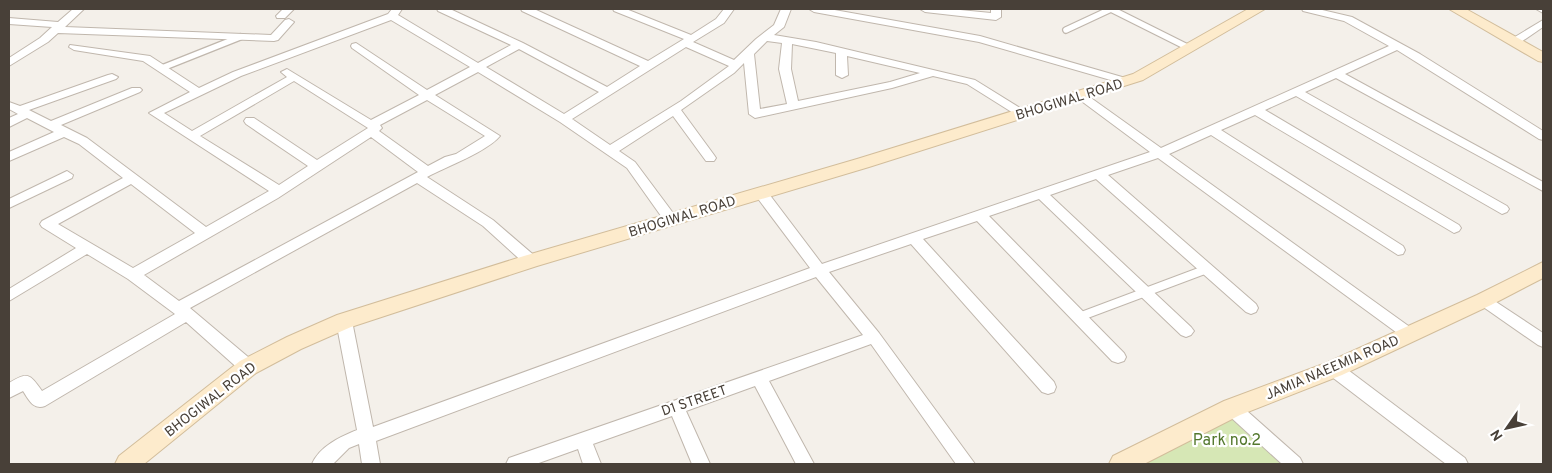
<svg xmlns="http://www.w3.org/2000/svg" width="1552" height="473" font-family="Overpass,sans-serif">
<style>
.green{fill:#d6e7b5}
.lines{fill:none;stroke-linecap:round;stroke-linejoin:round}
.lane-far1-casing{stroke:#c0b7ad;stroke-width:8}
.lane-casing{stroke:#c0b7ad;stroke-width:10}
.street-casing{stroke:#c0b7ad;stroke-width:2}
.secondary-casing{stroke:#d2bd9b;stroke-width:2}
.lane-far1{stroke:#fff;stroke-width:5.5}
.lane{stroke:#fff;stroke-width:8}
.street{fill:#fff;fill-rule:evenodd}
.secondary{fill:#fdebcc;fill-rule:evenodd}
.labels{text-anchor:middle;stroke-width:4.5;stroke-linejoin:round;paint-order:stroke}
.street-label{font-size:14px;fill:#484038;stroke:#fff}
.near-park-label{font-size:16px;fill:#53782d;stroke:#fff}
</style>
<rect width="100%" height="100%" fill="#f4f0ea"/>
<path class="green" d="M1232 408 1295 464H1121Z"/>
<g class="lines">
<g class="lane-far1-casing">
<g id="lane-far1">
<path d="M1111 9 1189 48"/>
<path d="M1066 30 1111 9"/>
<path d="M162 68 240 37"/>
</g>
</g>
<g class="lane-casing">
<path id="lane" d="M1079 317 1207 269"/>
</g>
<g class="street-casing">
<g id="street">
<path d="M73 9H84L65 27 271 35 285 20 289 19 294 22 278 40 274 41 58 33 48 42 9 66V58L40 38 52 27 9 24V18L58 22Z"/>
<path d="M283 9H294L285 18H277L276 16Z"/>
<path d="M392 9H402L398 15 478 63 511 45 438 11 437 9H450L523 43 607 87 640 66 522 11 521 9H534L648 61 684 39 614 11 613 9H626L691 35 716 19 724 9H734L724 23 693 42 734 60 756 39 774 25 781 9H791L784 27 774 35 816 42 975 80 1028 113 1026 116H1018L967 84 933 76 892 88 755 118 749 114 744 63 734 73 681 110 714 155 716 158 714 161H706L673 116 619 151 635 162 676 217 678 220 676 223H666L627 168 560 122 478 72 435 95 500 136C488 151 446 167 427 177L493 220 536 257 538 261 536 265 531 266 526 265 483 226 417 183 190 308 254 362 256 367 254 372 248 373 242 372 186 322 45 406C33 410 29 400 23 391L9 398V383C28 372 29 373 42 391L175 314 128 279 87 254 9 301V289L76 248 42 227 40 224 42 221 123 178 79 144 64 137 9 161V152L54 132 27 118 9 127V118L18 114 9 109V102L20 106 108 75 112 74 118 77 116 79 29 110 51 121 132 88H140L142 90 140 92 61 125 87 138 206 227 269 191 149 113 190 92 143 61 74 50 69 47 70 45 150 56 199 88 233 72 388 14ZM391 20 470 67 427 90 356 43 352 44 351 46 352 48 419 95 371 120 287 69 281 72 287 77 192 131 164 113 241 76ZM767 41 782 43 779 69 787 104 760 109 754 54ZM792 44 836 53V75L842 78 848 75 847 56 920 73 890 82 798 101 791 69ZM686 47 729 66 681 101 610 145 572 119ZM519 49 599 92 564 114 486 67ZM294 81 368 128 317 160 254 118H246L244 121 246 124 308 166 279 185 200 136ZM427 100 485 136 456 154 445 157 428 166 379 131 382 128 380 125ZM371 137 418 172 179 301 144 275 278 198ZM131 184 195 233 133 268 58 224Z"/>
<path d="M809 9H829L980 36 1129 79 1131 81 1129 83H1121L979 42 814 12Z"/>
<path d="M920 9H950L991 13V9H1001V17L996 20 925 12Z"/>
<path d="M1302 9H1318L1352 17 1420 54 1543 131V140L1539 139 1397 50 1345 74 1543 182V191L1336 78 1305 92 1507 206 1509 209 1507 212 1502 214 1296 96 1265 110 1459 225 1461 228 1459 231 1454 233 1255 115 1221 130 1403 246 1405 250 1403 254 1398 255 1211 135 1169 154 1414 330 1417 334 1414 338 1409 340 1404 338 1158 158 1108 175 1256 304 1258 308 1256 312 1251 314 1246 312 1096 179 1050 195 1191 327 1194 331 1191 335 1186 337 1181 335 1039 199 989 216 1124 353 1126 357 1124 361 1118 363 1112 361 977 221 923 239 1054 382 1056 387 1054 392 1048 394 1042 392 911 244 829 272 879 333 975 464H956L871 344 769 381 814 464H796L755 386 686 411 710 464H692L672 416 593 444 601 464H583L578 449 536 464H506L509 458 863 335 816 277 376 441 380 464H362L359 444 349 448 333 464H312C320 446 340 437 357 430L336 321 339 317 344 315 349 317 352 321 373 427 810 268 756 196 754 193 756 190H766L822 264 1150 152 1076 97 1074 95 1076 93H1084L1161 148 1389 46 1344 21 1303 11Z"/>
<path d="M1536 9H1543V13Z"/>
<path d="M1543 20V27L1518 44H1510L1509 42 1510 40Z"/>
<path d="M67 171 73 175 72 178 9 208V199Z"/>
<path d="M1484 294 1543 333V347L1538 345 1479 304 1477 300 1479 296Z"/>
<path d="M1334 362 1340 364 1465 458 1468 464H1446L1328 374 1326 369 1328 364Z"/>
<path d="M1232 401 1238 403 1300 458 1303 464H1282L1226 413 1224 408 1226 403Z"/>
</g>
</g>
<g class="secondary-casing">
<g id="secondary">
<path d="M1248 9H1265L1143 80 869 167 537 266 351 327 301 349 256 373 144 464H115L119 456 240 361 287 337 337 315 524 256 857 159 1133 74Z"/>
<path d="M1449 9H1466L1543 52V62L1538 61Z"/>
<path d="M1543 262V278L1491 305 1342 375 1240 415 1144 464H1109L1113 456 1224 401 1326 363 1477 295Z"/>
</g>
</g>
<use href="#lane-far1" class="lane-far1"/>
<use href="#lane" class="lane"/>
<use href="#street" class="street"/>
<use href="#secondary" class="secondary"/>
</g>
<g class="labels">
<g class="street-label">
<text transform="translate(1069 99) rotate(-17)" y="5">BHOGIWAL ROAD</text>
<text transform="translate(682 216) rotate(-17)" y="5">BHOGIWAL ROAD</text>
<text transform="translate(1332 367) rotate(-23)" y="5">JAMIA NAEEMIA ROAD</text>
<text transform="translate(210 399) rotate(-38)" y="5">BHOGIWAL ROAD</text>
<text transform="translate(694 400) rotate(-19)" y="5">D1 STREET</text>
</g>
<g class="near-park-label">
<text x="1227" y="445">Park no.2</text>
</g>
</g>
<rect width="1552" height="473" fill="none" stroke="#484038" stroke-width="20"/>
<g transform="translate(1507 428) rotate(236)" stroke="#ffffff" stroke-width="4" paint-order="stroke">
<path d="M0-4L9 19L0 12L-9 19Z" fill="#484038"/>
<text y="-8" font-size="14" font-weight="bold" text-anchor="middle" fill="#484038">N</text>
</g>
</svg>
